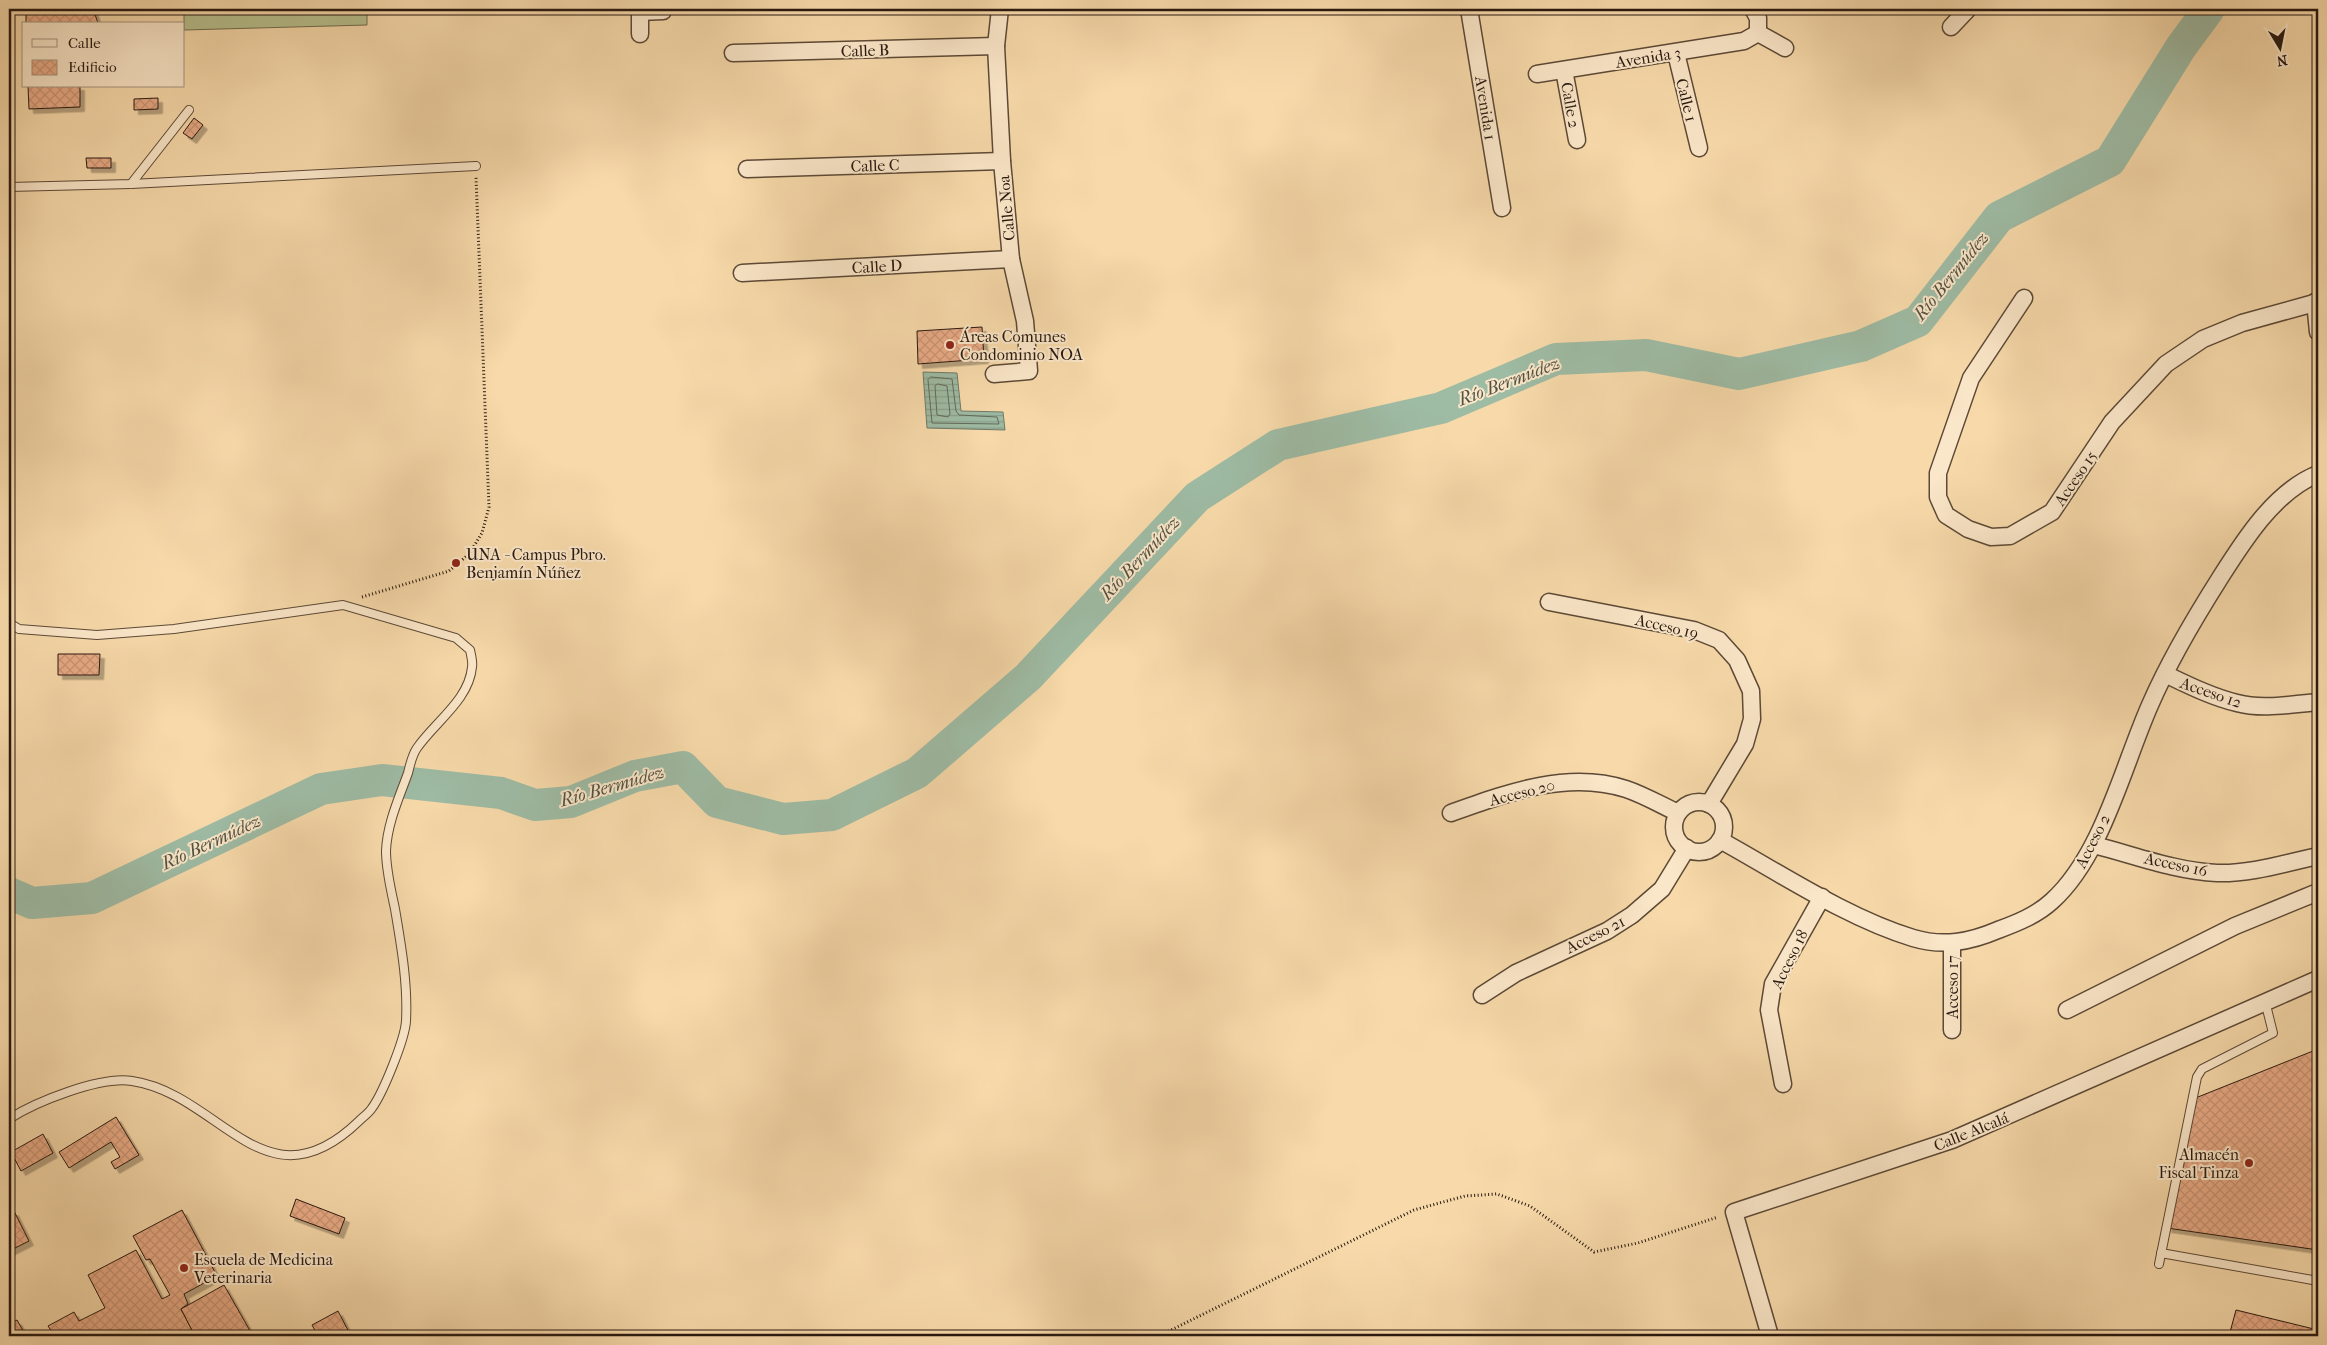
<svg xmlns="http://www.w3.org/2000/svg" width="2327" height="1345" font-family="'IM FELL French Canon',serif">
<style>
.pitch{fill:#b7c08d;stroke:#706c4e}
.water{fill:url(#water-rules);stroke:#6f7a69}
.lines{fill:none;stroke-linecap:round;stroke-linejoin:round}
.shore{stroke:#636a5a;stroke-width:1}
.river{stroke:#9ebba4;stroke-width:32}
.building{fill:url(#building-cross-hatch);stroke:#281910;filter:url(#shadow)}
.lane-casing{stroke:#5c4936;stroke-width:10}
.street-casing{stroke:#5c4936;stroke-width:19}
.path{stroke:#281910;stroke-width:3;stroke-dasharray:1 2.5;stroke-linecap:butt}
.lane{stroke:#fae6c8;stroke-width:8}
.street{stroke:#fae6c8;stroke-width:16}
.poi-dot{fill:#8f2418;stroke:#fae6c8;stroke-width:2}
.labels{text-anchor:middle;stroke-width:4;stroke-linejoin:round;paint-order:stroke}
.street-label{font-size:16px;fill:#281910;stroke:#fae6c8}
.poi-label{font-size:16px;fill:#281910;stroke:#fae6c8;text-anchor:start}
.water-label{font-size:18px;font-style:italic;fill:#515244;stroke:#fae6c8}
</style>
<defs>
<pattern id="water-rules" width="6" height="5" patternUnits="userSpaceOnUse" patternTransform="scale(1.25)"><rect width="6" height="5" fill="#9ebba4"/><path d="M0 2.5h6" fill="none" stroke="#88a08c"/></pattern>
<pattern id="building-cross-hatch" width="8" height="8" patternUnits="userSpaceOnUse" patternTransform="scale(1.25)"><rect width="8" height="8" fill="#e9ab86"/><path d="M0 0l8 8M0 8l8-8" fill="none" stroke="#c89373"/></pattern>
<filter id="shadow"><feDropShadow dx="4.5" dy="4.5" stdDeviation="0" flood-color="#0004"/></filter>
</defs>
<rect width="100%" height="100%" fill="#f7d9aa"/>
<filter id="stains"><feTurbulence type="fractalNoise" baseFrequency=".004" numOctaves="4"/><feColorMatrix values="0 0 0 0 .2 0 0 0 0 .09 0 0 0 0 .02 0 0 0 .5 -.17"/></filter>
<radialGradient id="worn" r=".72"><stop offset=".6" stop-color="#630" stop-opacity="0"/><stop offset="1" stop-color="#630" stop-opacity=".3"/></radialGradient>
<path class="pitch" d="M184 9H367V25L184 30Z"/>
<path class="water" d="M923 372 957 373 961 411 1003 412 1005 430 927 428Z"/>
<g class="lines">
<g class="shore">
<path d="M931 377 952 379 956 411 959 415 997 417 999 424 932 423 928 380Z"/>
<path d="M938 384 947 386 950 414 948 417 937 415 935 386Z"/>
</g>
<path class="river" d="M9 893 32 903 92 898 321 789 382 780 501 793 535 805 571 802 635 776 683 767 717 802 783 819 832 815 917 773 1028 677 1197 497 1278 445 1441 408 1556 359 1646 355 1739 374 1861 346 1918 321 1999 217 2110 161 2181 47 2209 9"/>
</g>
<g class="building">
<path d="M26 9H93L98 23 26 24Z"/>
<path d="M28 86H80V107L29 109Z"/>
<path d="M158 98V109L134 110V99Z"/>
<path d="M194 118 203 125 192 139 183 133Z"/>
<path d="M86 158H111V168H87Z"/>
<path d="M982 327 984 359 918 364 917 331Z"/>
<path d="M58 654H100L99 675H58Z"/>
<path d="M2318 1049V1250L2167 1228 2193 1099Z"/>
<path d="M116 1117 139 1155 115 1169 111 1162 120 1157 111 1142 69 1168 59 1152Z"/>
<path d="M43 1134 53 1153 21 1171 11 1152Z"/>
<path d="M296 1199 345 1218 339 1234 290 1216Z"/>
<path d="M182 1210 217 1276 184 1294 188 1304 181 1309 195 1336H52L54 1335 48 1326 74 1312 79 1321 105 1308 88 1275 136 1250 162 1299 170 1295 150 1259 146 1260 133 1236Z"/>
<path d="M14 1211 29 1241 9 1251V1213Z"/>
<path d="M224 1285 253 1336H195L181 1309Z"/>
<path d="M2236 1310 2318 1330V1336H2229Z"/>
<path d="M338 1311 351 1336H318L312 1325Z"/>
<path d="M17 1320 26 1336H9V1324Z"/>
</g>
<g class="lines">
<g class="lane-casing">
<g id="lane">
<path d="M131 184 189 110"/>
<path d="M9 187 131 184 476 166"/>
<path d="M9 623 19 629 97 635 174 629 343 605 456 638 470 650C471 655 473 662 472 667 469 700 435 722 417 748 412 755 410 765 408 773 399 798 387 824 386 851 386 870 391 890 395 909 401 945 408 983 406 1021 405 1039 383 1093 372 1108 369 1113 363 1117 359 1121 265 1212 221 1094 132 1081 100 1076 35 1102 9 1119"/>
<path d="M2161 1253 2318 1281"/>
<path d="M2159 1264 2197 1077 2202 1069 2273 1033 2265 1001"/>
</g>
</g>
<g class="street-casing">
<g id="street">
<path d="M640 9V34"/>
<path d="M1469 9 1502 208"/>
<path d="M1753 9 1758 18V33"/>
<path d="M640 12 663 11"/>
<path d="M1951 27 1968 9"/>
<path d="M1758 33 1785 48"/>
<path d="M733 53 996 46"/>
<path d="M1676 53 1699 148"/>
<path d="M1564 70 1577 140"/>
<path d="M1537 74 1744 41 1758 33"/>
<path d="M747 169 1002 161"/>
<path d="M742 273 1011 259"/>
<path d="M2024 298 1971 378 1938 473V497L1946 515 1968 529 1991 537 2010 536 2052 512 2112 422 2166 364 2203 339 2242 323 2318 302"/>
<path d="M2315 302 2318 332"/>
<path d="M994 374 1029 371 1025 321 1011 259 1002 161 996 46 1000 9"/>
<path d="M1549 602 1694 630 1719 640 1737 660 1751 691 1752 719 1745 744 1709 804"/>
<path d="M2165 674C2188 685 2212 697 2237 703 2263 710 2292 704 2318 702"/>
<circle cx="1699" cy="827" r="25"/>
<path d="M1451 813C1507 793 1567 770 1626 789 1644 795 1661 805 1678 813"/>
<path d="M1720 840C1780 873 1847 918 1913 938 1943 947 1970 942 1998 930 2017 923 2037 915 2052 901 2102 856 2123 766 2150 705 2169 661 2194 619 2220 578 2244 540 2275 491 2318 474"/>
<path d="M2094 845C2134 855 2175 871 2217 873 2251 874 2285 863 2318 856"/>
<path d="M1482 995 1516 973 1607 931 1632 915 1662 889 1687 848"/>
<path d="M2067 1010 2235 926 2318 892"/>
<path d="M1952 1030V944"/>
<path d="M1783 1084 1769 1010 1773 984 1822 897"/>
<path d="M1770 1336 1734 1212 1952 1140 2318 979"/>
</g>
</g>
<g class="path">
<path d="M362 597 449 571 469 554 482 533 489 507 476 177"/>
<path d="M1159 1336 1414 1210 1465 1196 1497 1194 1530 1206 1594 1252 1638 1243 1718 1217"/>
</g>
<use href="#lane" class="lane"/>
<use href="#street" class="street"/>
</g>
<g class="poi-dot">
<circle cx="950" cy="345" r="5"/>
<circle cx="456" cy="563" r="5"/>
<circle cx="2249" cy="1163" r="5"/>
<circle cx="184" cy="1268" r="5"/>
</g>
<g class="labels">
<g class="street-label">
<text transform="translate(865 50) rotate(-2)" y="6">Calle B</text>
<text transform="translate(1648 57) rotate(-9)" y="6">Avenida 3</text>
<text transform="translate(1687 100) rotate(76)" y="6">Calle 1</text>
<text transform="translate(1571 105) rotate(80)" y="6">Calle 2</text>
<text transform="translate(1486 108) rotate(81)" y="6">Avenida 1</text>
<text transform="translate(875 165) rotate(-2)" y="6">Calle C</text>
<text transform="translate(1006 208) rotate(-95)" y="6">Calle Noa</text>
<text transform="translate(877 266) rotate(-3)" y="6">Calle D</text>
<text transform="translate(2075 478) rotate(-56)" y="6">Acceso 15</text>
<text transform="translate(1667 626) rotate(13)" y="6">Acceso 19</text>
<text transform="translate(2211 692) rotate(19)" y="6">Acceso 12</text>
<text transform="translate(1522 792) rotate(-14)" y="6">Acceso 20</text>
<text transform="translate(2092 841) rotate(-63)" y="6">Acceso 2</text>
<text transform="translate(2176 864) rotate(12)" y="6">Acceso 16</text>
<text transform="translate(1595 934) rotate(-27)" y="6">Acceso 21</text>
<text transform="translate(1789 959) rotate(-64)" y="6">Acceso 18</text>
<text transform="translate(1952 987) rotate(-90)" y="6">Acceso 17</text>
<text transform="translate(1971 1131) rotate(-22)" y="6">Calle Alcalá</text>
</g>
<g class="poi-label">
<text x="960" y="342">Áreas Comunes<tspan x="960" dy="18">Condominio NOA</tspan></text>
<text x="466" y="560">UNA - Campus Pbro.<tspan x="466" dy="18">Benjamín Núñez</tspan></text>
<text x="2239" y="1160" text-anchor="end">Almacén<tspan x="2239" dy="18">Fiscal Tinza</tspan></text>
<text x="194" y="1265">Escuela de Medicina<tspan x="194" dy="18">Veterinaria</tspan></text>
</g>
<g class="water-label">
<text transform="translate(1951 276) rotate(-51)" y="6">Río Bermúdez</text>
<text transform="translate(1509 381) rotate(-21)" y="6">Río Bermúdez</text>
<text transform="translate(1140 558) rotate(-47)" y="6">Río Bermúdez</text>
<text transform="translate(612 786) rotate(-16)" y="6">Río Bermúdez</text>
<text transform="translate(211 842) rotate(-25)" y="6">Río Bermúdez</text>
</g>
</g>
<rect width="2327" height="1345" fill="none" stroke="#f7d9aa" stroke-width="30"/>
<rect x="10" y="10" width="2307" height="1325" fill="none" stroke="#281910" stroke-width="2.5"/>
<rect x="15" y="15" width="2297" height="1315" fill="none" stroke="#281910"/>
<rect x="22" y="22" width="162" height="65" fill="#fae6c8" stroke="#a6947e"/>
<rect x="32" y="39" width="25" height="8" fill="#fae6c8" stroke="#a6947e"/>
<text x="68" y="48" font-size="15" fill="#281910">Calle</text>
<rect x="32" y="60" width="25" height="15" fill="url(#building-cross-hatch)" stroke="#a6947e"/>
<text x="68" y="72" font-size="15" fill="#281910">Edificio</text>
<g transform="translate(2280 48) rotate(170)" stroke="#fae6c8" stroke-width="4" paint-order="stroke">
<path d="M0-4L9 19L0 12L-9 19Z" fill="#281910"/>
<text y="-8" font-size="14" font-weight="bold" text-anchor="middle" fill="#281910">N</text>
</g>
<rect width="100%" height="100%" filter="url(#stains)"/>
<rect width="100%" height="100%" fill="url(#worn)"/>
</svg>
